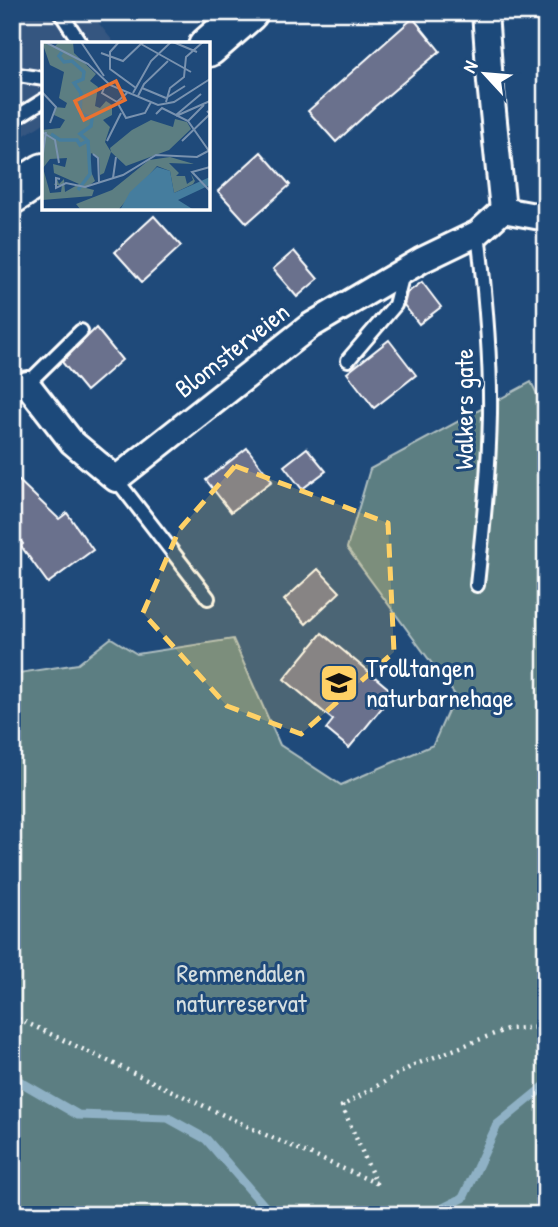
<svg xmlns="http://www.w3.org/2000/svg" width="558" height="1227" font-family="'Patrick Hand',sans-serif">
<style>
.built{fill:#365680}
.green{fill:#5c7e82;stroke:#aebec0;stroke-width:2}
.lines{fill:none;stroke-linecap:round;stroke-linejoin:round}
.stream{stroke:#8fb1c5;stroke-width:9}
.building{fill:#6a718d;stroke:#fff;stroke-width:2}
.service-casing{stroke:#fff;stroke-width:18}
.minor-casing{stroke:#fff;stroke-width:30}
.trunk-casing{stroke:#fff;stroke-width:44}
.path{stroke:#fff;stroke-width:4.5;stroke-dasharray:2 5;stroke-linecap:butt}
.service{stroke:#1f4a7a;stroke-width:12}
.minor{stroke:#1f4a7a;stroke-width:24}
.trunk{stroke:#1f4a7a;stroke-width:38}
.marked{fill:#ffd166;fill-opacity:0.2;stroke:#ffd166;stroke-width:5;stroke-dasharray:14 9;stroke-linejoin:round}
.labels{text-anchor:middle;stroke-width:6;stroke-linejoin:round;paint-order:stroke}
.street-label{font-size:26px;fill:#fff;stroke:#1f4a7a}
.poi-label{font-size:26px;fill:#fff;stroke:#1f4a7a;text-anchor:start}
.park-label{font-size:26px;fill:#d6dfe0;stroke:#1f4a7a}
.inset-river{fill:none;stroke:#457d9e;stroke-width:3.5}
.inset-road{fill:none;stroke:#7992af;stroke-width:2}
.view{fill:#eb7230;fill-opacity:0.15;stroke:#eb7230;stroke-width:3.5}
.inset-edge{fill:none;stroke:#fff;stroke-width:3.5}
</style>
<rect width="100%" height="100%" fill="#1f4a7a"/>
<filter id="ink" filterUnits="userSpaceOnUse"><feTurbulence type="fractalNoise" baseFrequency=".0143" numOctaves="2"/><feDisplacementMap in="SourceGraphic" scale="14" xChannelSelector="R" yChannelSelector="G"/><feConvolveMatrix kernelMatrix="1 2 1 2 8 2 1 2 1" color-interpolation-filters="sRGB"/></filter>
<g filter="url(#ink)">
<path class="built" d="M12 12H90L115 44H44V123L12 143Z"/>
<path class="green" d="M531 382 546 412V1215H12V674L78 664 111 638 137 654 233 639 280 745 341 785 433 745 455 695 347 548 370 469Z"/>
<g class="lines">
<g class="stream">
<path d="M12 1077 78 1115 168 1118 206 1139 272 1215"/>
<path d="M429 1215 463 1198 497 1125 546 1085"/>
</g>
</g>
<g class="building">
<path d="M413 18 440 51 373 108 336 142 308 111Z"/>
<path d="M261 152 290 185 247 223 218 191Z"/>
<path d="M154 216 181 246 142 282 115 252Z"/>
<path d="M294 251 318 279 297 297 273 269Z"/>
<path d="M422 282 441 307 419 324 404 305 407 293Z"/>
<path d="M96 328 122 360 86 391 62 362Z"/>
<path d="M389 340 416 375 374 408 347 373Z"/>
<path d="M247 448 272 481 231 512 206 480Z"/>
<path d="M307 448 326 471 302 489 284 466Z"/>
<path d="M12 474 59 519 67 513 93 550 48 583 21 546 23 544 12 529Z"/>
<path d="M318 569 340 592 306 624 284 600Z"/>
<path d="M322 633 394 693 349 748 326 729 333 720 284 679Z"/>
</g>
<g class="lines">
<g class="service-casing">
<g id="service">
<path d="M60 12 81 44"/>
<path d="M12 74 44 79"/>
<path d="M12 120 44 100"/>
<path d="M348 360 395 305 403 273"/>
<path d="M27 384 81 331"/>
<path d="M116 479 208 598"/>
<path d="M477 585C483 528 489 472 490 414 491 354 485 293 478 233"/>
</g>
</g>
<g class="minor-casing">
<g id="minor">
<path d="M485 12 490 82 503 210 546 218"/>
<path d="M27 384 72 442 116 479 310 326 422 260 478 233 503 210"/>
</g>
</g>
<g class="trunk-casing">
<g id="trunk">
<path d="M208 47 248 12"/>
<path d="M12 194 44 173"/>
</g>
</g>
<path class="path" d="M12 1016 266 1135 376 1183 342 1106 414 1065 507 1029 546 1027"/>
<use href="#service" class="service"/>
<use href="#minor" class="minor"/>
<use href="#trunk" class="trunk"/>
</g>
</g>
<path class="marked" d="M235 466 388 523 394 652 301 734 227 706 143 613 179 530Z"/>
<defs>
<g id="school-square" transform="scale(2.0125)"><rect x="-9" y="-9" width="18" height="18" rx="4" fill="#ffd166" stroke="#1f4a7a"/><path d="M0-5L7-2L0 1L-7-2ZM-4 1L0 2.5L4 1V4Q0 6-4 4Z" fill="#111"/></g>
</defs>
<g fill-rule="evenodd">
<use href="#school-square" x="339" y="683"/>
</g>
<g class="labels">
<g class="street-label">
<text transform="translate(232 350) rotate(-38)" y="9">Blomsterveien</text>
<text transform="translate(464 409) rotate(-90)" y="9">Walkers gate</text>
</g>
<g class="poi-label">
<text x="366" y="677">Trolltangen<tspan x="366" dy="30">naturbarnehage</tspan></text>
</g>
<g class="park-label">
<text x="241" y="982">Remmendalen<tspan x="241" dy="30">naturreservat</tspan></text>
</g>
</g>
<g transform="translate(42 42)">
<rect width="168" height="168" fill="#1f4a7a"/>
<path d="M0 0 12 5 17 0H31L32 11 54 32 48 39 56 45 53 64 58 66 64 59 70 63V73L61 78 68 85 63 100 69 110 62 131 58 133 57 116 49 111 47 125 53 139 44 146 52 148 50 154 0 158V88L18 86 23 78 12 73 13 65 23 66 25 61 17 56 22 30 8 23ZM25 116 23 125 11 122 12 131 37 142 23 150 22 137 17 142 15 137 12 143H20L19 150 8 151 1 126 8 117ZM133 77 145 80 149 87 127 108 84 124 69 110 68 106 90 88 109 78 131 85ZM128 115 152 122 127 121 137 131 134 134H143L145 142 151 138 149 132 153 139 151 142 132 151 128 129 115 124 76 168H39L34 162 70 148 107 118Z" fill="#5c7e82" fill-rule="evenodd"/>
<path d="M115 125 128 129 132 151 168 135V143L136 158 152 168H78L88 150Z" fill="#457d9e"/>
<path class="inset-river" d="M20 10 17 14 22 20 30 19 42 30 41 37 32 41 39 51 38 71 50 77 49 84 38 92 46 99 48 132 36 148M9 92 18 98H35L38 103 45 99"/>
<path class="inset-road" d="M3 0 46 22 68 43 116 63 132 60 168 37M39 0 62 34M77 0 68 10V27L94 46M131 0 155 10M99 2 149 30M59 11 81 19 101 0M62 46 60 51 75 60M100 46 124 56M0 50 14 65 8 81M85 51 75 60 84 76 103 71 109 60M91 51 109 19 129 0M96 54 102 42 126 19M124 56 143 44M124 60 128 46 142 35 144 15 161 0M114 72 120 66 146 79 167 109M134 73 159 52M134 74 168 59M146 79 162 63M0 90 13 98 17 121M65 99 79 71M140 99 168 72 165 69M51 112 56 116 57 140M0 118 4 90M168 125 150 130 168 149M71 136 74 115M18 137 14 136V146L24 141 43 145 81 133 114 113 155 115 168 108"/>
<path class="view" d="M74 39 83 58 42 78 33 59Z"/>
<rect width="168" height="168" class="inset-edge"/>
</g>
<rect width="558" height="1227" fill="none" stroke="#1f4a7a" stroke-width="42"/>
<rect x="21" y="21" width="516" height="1185" fill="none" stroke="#fff" stroke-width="2.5" filter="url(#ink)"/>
<g transform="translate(485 74) rotate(296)" stroke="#1f4a7a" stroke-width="5" paint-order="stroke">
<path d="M0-5L12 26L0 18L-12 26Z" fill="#ffffff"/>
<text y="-10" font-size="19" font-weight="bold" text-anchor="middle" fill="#ffffff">N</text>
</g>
</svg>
